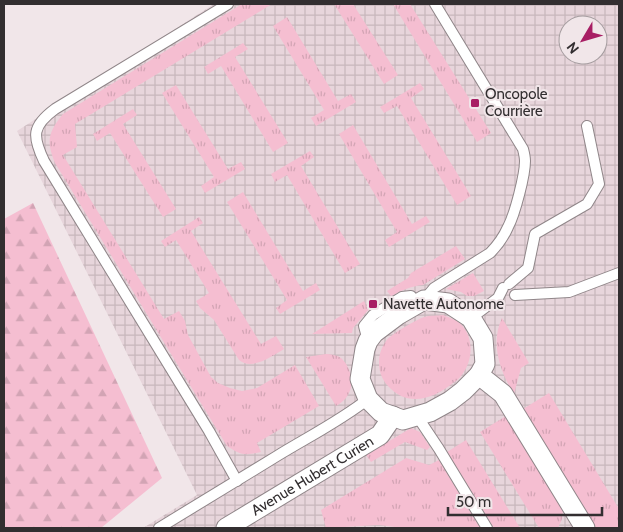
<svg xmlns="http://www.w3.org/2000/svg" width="623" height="532" font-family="Cabin,sans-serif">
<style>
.industrial{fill:url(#industrial-grid);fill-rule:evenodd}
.grass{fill:url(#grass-tufts)}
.forest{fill:url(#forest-firs)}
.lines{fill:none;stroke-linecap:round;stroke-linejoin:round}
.lane-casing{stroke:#908689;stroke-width:12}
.street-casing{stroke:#908689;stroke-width:21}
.lane{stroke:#fff;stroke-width:10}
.street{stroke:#fff;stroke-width:19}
.poi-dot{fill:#a81e64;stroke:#f1e6e9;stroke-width:2}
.labels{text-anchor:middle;stroke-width:4;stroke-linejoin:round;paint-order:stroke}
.poi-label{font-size:15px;fill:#322e30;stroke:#f1e6e9;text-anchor:start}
.street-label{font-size:15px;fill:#322e30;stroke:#f1e6e9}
</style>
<defs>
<pattern id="industrial-grid" width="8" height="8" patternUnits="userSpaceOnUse" patternTransform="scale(1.25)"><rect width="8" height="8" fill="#e7d5db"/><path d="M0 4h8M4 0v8" fill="none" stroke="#c7b7bc"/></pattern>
<pattern id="grass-tufts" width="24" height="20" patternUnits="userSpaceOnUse" patternTransform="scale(1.25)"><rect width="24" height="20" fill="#f5bed1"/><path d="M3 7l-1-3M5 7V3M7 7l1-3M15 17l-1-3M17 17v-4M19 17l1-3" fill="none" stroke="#d2a4b4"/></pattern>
<pattern id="forest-firs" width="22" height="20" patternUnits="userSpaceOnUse" patternTransform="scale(1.25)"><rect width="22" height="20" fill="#f5bed1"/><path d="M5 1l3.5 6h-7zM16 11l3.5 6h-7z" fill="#d2a4b4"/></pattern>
</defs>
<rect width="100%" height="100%" fill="#f1e6e9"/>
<path class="industrial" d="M214 4H619V528H143L197 495 17 131ZM568 25H598V55H568Z"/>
<g class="grass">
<path d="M242 4H272L75 124 77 147 63 155 164 319 179 311 185 321 188 335 211 377 218 383 230 388 242 391 257 388 295 365 319 406 257 443 261 452C244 456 241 455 227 446L55 163C46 142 48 132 63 114Z"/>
<path d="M334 4H353L398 75 384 84Z"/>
<path d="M393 4H410L491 133 477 142Z"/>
<path d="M287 17 338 101 351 94 356 102 316 126 311 118 324 110 273 26Z"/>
<path d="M243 43 248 49 235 57 288 143 273 152 221 66 208 74 204 67Z"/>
<path d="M420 83 424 89 411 98 471 196 457 205 397 106 384 113 380 107Z"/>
<path d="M176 85 228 169 241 162 245 169 205 193 201 186 214 177 162 93Z"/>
<path d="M133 109 137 115 123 124 176 209 163 217 110 133 97 141 93 134Z"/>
<path d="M353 125 412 224 426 216 430 222 389 247 385 240 397 232 339 134Z"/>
<path d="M310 151 314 157 301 166 360 264 345 273 287 175 275 182 271 174Z"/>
<path d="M243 192 303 291 316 283 320 290 280 314 276 308 287 300 227 202Z"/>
<path d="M199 217 203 223 191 231 261 344 276 336 284 349C272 356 252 371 239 360L214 320 200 308 196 301 209 293 176 240 165 247 161 241Z"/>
<path d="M456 246 465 259 423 285C411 286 401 291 391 296L387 291 408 278 411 273Z"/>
<path d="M473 273 484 291 474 296H467L461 292 446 289Z"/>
<path d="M364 301 368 310 353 328 352 333 312 334Z"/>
<path d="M443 315C448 317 453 319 457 321 475 334 474 361 461 376 459 379 456 381 453 383 435 398 410 407 391 389 383 382 379 373 379 363 379 355 381 348 386 341 391 334 416 320 424 317 430 315 437 316 443 315Z"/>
<path d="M502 318 529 363 521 368 514 394C500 372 490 343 502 318Z"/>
<path d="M326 354C330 354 337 355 341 358 351 367 355 384 348 395 345 400 341 403 336 406L306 357Z"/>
<path d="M549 393 619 509V528H596L523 409Z"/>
<path d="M506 416 563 509 562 519 558 528H539L480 432Z"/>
<path d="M411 428 420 432 430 447 427 450 405 442 371 462 366 455Z"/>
<path d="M466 440 520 528H494L447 452Z"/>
<path d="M406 458 429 465 439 460 480 528H403L379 525 326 528 321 510Z"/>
</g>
<path class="forest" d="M33 203 162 478 101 528H4V219Z"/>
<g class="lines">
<g class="lane-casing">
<g id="lane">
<path d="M228 4 55 109C32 126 32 136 44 161L209 431 237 481"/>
<path d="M509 284 528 268 535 234 587 204 599 184 587 126"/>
<path d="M515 295 569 292 619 273"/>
<path d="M424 300 434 288 490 253C498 245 504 236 508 227 515 214 525 175 525 161 525 157 524 153 523 149L435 4"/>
<path d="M471 318 498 298 503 288"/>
<path d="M368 341 364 326 373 315 402 297 411 296 417 303"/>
<path d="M417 416 439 449 487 528"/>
<path d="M159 528C198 504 237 480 277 456 308 437 340 421 368 399"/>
</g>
</g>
<g class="street-casing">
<g id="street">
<path d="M424 300 448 303 471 318 483 338 485 364 479 375 463 391 450 401 430 412 403 420 381 412 368 399 360 379 365 349 368 341 374 333 398 315Z"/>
<path d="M479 375 503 394 585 528"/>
<path id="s1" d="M226 528 380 435 393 416"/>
</g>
</g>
<use href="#lane" class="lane"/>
<use href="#street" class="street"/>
</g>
<g class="poi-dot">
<rect x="470" y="98" width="10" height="10" rx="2.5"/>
<rect x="368" y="299" width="10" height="10" rx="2.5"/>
</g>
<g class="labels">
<g class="poi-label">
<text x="485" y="99">Oncopole<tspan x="485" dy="17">Courrière</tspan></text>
<text x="383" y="309">Navette Autonome</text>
</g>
<g class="street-label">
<text dy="5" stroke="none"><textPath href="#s1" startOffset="101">Avenue Hubert Curien</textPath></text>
</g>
</g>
<rect width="623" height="532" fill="none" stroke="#322e30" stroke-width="10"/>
<g transform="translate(583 40) rotate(232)"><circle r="24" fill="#f1e6e9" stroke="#a59c9f"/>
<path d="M0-4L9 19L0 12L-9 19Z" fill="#a81e64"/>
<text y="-8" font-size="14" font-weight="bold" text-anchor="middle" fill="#322e30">N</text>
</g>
<path d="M448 507v8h154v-8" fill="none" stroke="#322e30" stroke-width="2.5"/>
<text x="456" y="507" font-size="15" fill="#322e30" stroke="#f1e6e9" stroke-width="4" paint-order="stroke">50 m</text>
</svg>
